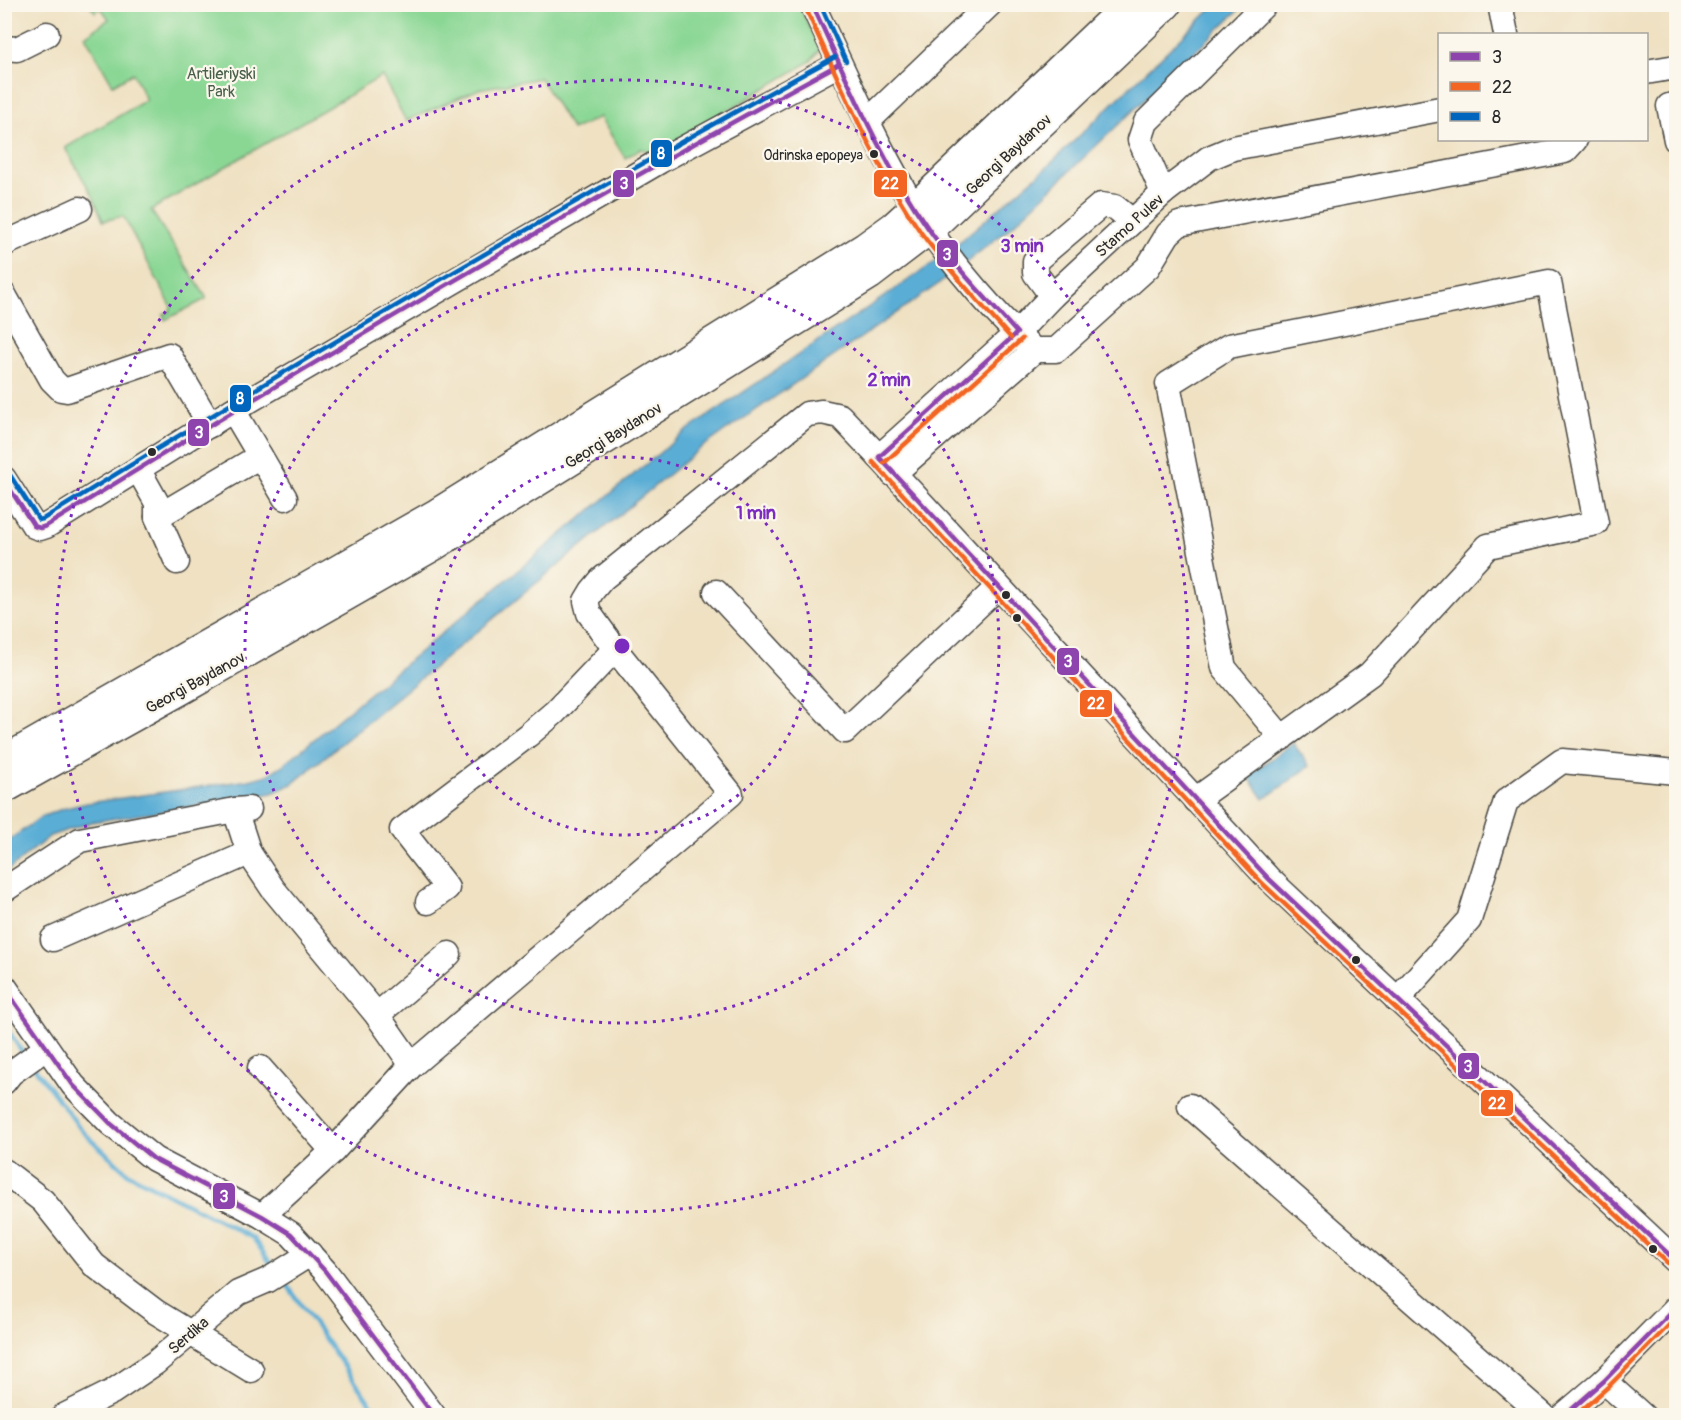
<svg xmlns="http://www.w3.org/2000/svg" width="1681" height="1420" font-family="Pangolin,sans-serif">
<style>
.green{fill:#8ad794;stroke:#5a8160;stroke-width:1.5}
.water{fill:#5aadd5;stroke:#426c80;stroke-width:1.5}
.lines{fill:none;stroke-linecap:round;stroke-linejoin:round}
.stream{stroke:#5aadd5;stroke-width:4.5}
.minor-casing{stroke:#484642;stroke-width:27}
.major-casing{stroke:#484642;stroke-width:33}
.minor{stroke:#fff;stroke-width:24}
.major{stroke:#fff;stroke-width:30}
.bus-1-casing{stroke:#fbf7ec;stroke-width:9}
.bus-2-casing{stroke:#fbf7ec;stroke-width:9}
.bus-3-casing{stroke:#fbf7ec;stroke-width:9}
.bus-1{stroke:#8e44ad;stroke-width:4.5}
.bus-2{stroke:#f26522;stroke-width:4.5}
.bus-3{stroke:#0065bd;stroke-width:4.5}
.ring{fill:none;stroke:#7b2cbf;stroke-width:3;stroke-dasharray:3 6}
.bus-dot{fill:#2b2b2b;stroke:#fbf7ec;stroke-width:2}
.labels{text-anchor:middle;stroke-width:4.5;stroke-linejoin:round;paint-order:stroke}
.bus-label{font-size:14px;fill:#2b2b2b;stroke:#fbf7ec;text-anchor:end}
.park-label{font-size:16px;fill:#485f4a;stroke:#fbf7ec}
.street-label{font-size:16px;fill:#2b2b2b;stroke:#fbf7ec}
.centre{fill:#7b2cbf;stroke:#fbf7ec;stroke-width:3}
.ring-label{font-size:18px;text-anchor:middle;font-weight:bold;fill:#7b2cbf;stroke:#fbf7ec;stroke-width:4.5;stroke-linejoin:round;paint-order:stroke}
.line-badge{stroke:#fbf7ec;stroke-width:2}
.badge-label{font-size:16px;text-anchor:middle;font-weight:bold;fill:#fff}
</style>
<rect width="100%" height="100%" fill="#fbf7ec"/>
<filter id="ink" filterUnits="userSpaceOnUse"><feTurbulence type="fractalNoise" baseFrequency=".0167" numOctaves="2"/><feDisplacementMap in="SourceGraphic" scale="12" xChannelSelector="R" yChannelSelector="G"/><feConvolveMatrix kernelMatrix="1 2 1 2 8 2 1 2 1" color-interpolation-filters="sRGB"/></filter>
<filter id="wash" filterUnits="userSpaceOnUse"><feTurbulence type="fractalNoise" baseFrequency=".008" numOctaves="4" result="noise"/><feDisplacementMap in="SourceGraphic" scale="24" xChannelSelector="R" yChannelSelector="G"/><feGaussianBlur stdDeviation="1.35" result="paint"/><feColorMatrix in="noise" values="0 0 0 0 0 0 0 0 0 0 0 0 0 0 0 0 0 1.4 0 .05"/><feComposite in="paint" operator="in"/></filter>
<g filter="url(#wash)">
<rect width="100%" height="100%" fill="#efe1c2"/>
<path class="green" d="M90 5H799L820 49 811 61 656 153 641 149 625 158 600 117 572 130 540 78 479 89 406 121 382 76 151 210 206 297V299L165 320 163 315 170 311 171 306 123 216 103 221 93 196 65 148 146 100 133 73 113 85 85 36 109 19 101 8 95 12Z"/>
<g class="water">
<path d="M1215 5H1244L1012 226 943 281 701 448 292 784 272 793 250 798 92 822 50 836 5 873 4 844 41 817 62 809 87 803 249 780 267 775 283 765 686 431 938 260 1046 168Z"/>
<path d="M1293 743 1310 766 1264 799 1248 776Z"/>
</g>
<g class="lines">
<g class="stream">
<path d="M4 1024 24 1055"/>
<path d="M33 1066 83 1132 129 1174 253 1238 274 1268"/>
<path d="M283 1279 379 1416"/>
</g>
</g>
</g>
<g filter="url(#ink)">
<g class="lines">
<g class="minor-casing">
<g id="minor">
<path d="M812 4C842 67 870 132 905 192 936 245 983 302 1028 344"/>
<path d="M1500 4 1506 34"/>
<path d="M4 48 17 49 47 34"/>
<path d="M1646 72 1676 67"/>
<path d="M1676 104 1669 106 1676 140"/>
<path d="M868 121 990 4"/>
<path d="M1163 193 1140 140 1146 122 1265 4"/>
<path d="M4 244 80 209"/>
<path d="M4 295 52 380 61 389 67 390 169 355 210 425"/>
<path d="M1052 296 1035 273V261L1101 205 1115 207 1132 221"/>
<path d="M233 410 285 498"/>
<path d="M879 457 1017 333 1052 296 1163 193 1209 158 1233 148 1440 109"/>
<path d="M138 469 157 503V517L177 562"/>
<path d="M893 474 1035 350H1056L1148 267 1168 234 1179 224 1565 151 1575 140"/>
<path d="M4 479 34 526 40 528 46 526 233 410 660 161 839 64"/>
<path d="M157 517 260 456"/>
<path d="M716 592 845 731 998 587"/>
<path d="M1195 800 1370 674 1488 546 1596 523 1549 282 1229 346 1168 384 1224 668 1282 738"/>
<path d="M249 853 273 889 377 1015 412 1065"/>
<path d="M4 890 80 840 235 810 249 809"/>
<path d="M428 902 447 888 402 830 528 735 555 712 615 649"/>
<path d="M53 939 249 853 235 810"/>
<path d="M4 986 73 1085 110 1123 154 1159 262 1216 291 1234 325 1271 434 1416"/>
<path d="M1397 1000 1469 920 1506 801 1562 761 1676 772"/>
<path d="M377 1015 449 954"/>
<path d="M260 1068 333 1151"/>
<path d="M4 1082 11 1073 46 1048"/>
<path d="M1190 1106 1544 1416"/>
<path d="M4 1171 43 1201 94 1265 156 1312 251 1370"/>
<path d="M262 1216 333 1151 412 1065 731 794 615 649 589 613 586 601 592 591 602 579 807 414 822 412 840 416 879 457 1268 878 1676 1261"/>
<path d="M1604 1381 1643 1416"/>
<path d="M64 1416 112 1392 155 1363 238 1293 268 1280 310 1254"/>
<path d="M1563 1416 1604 1381 1676 1308"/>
</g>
</g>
<g class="major-casing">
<g id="major">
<path d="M4 761 437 514 865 248 894 227 915 208 1129 4"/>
<path d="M4 788 180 690 434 545 870 274 929 229 1166 4"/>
</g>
</g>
<use href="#minor" class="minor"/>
<use href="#major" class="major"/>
<g class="bus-1-casing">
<g id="bus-1">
<path d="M812 4C848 81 880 159 928 228 954 266 987 299 1017 333L879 457 1268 878 1676 1261"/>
<path d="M4 480 34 526 40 528 46 526C306 365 570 210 839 64"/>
<path d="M4 987 73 1085 110 1123 154 1159 262 1216 291 1234 325 1271 434 1416"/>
<path d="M1564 1416 1604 1381 1676 1308"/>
</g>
</g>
<g class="bus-2-casing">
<g id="bus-2">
<path d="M805 7C841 84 873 164 922 234 949 271 981 304 1011 338"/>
<path d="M873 462 1262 883 1671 1266"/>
<path d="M884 463 1022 339"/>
<path d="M1575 1416 1609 1386 1676 1318"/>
</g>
</g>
<g class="bus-3-casing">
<g id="bus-3">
<path d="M820 4 846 61"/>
<path d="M10 475 39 520 43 519C303 358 567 203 835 57"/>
</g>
</g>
<use href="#bus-1" class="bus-1"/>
<use href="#bus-2" class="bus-2"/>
<use href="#bus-3" class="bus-3"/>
</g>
</g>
<g class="ring">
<circle cx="622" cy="646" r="189"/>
<circle cx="622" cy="646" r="377"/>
<circle cx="622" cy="646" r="566"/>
</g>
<g class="bus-dot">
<circle cx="874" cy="154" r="5"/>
<circle cx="152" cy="452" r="5"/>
<circle cx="1006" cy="595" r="5"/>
<circle cx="1017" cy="618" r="5"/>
<circle cx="1356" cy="960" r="5"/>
<circle cx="1653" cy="1249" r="5"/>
</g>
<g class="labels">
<g class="bus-label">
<text x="863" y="160">Odrinska epopeya</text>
</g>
<g class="park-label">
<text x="221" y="79">Artileriyski<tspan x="221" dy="18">Park</tspan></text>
</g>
<g class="street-label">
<text transform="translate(1008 154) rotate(-43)" y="6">Georgi Baydanov</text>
<text transform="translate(1129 225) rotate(-42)" y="6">Stamo Pulev</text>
<text transform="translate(613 435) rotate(-32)" y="6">Georgi Baydanov</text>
<text transform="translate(195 682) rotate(-29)" y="6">Georgi Baydanov</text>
<text transform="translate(188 1335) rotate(-41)" y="6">Serdika</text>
</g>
</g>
<circle cx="622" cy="646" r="9" class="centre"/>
<g class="ring-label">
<text x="1022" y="252">3 min</text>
<text x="889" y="386">2 min</text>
<text x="756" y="519">1 min</text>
</g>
<g class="line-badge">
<rect x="650" y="139" width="23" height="29" rx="6" fill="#0065bd"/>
<rect x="612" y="169" width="23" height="29" rx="6" fill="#8e44ad"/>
<rect x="873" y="169" width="35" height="29" rx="6" fill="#f26522"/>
<rect x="936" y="239" width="23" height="29" rx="6" fill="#8e44ad"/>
<rect x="229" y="384" width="23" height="29" rx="6" fill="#0065bd"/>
<rect x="187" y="418" width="23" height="29" rx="6" fill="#8e44ad"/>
<rect x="1056" y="647" width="24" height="29" rx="6" fill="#8e44ad"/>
<rect x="1079" y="689" width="34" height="29" rx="6" fill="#f26522"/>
<rect x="1457" y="1052" width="23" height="28" rx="6" fill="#8e44ad"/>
<rect x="1480" y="1089" width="34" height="28" rx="6" fill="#f26522"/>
<rect x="212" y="1182" width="24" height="28" rx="6" fill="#8e44ad"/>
</g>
<g class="badge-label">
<text x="661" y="159">8</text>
<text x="624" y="189">3</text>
<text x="890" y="189">22</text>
<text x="947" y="260">3</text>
<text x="240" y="404">8</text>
<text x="199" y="438">3</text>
<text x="1068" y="667">3</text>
<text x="1096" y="709">22</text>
<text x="1468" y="1072">3</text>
<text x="1497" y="1109">22</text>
<text x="224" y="1202">3</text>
</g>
<rect width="1681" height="1420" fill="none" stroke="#fbf7ec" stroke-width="24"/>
<rect x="1438" y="33" width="210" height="108" fill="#fbf7ec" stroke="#a8a59f" stroke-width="1.5"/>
<rect x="1450" y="52" width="30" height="9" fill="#8e44ad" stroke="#a8a59f" stroke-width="1.5"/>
<text x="1492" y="63" font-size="18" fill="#2b2b2b">3</text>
<rect x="1450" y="82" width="30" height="9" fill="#f26522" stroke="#a8a59f" stroke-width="1.5"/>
<text x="1492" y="93" font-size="18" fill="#2b2b2b">22</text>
<rect x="1450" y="112" width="30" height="9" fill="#0065bd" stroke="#a8a59f" stroke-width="1.5"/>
<text x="1492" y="123" font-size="18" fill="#2b2b2b">8</text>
</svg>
